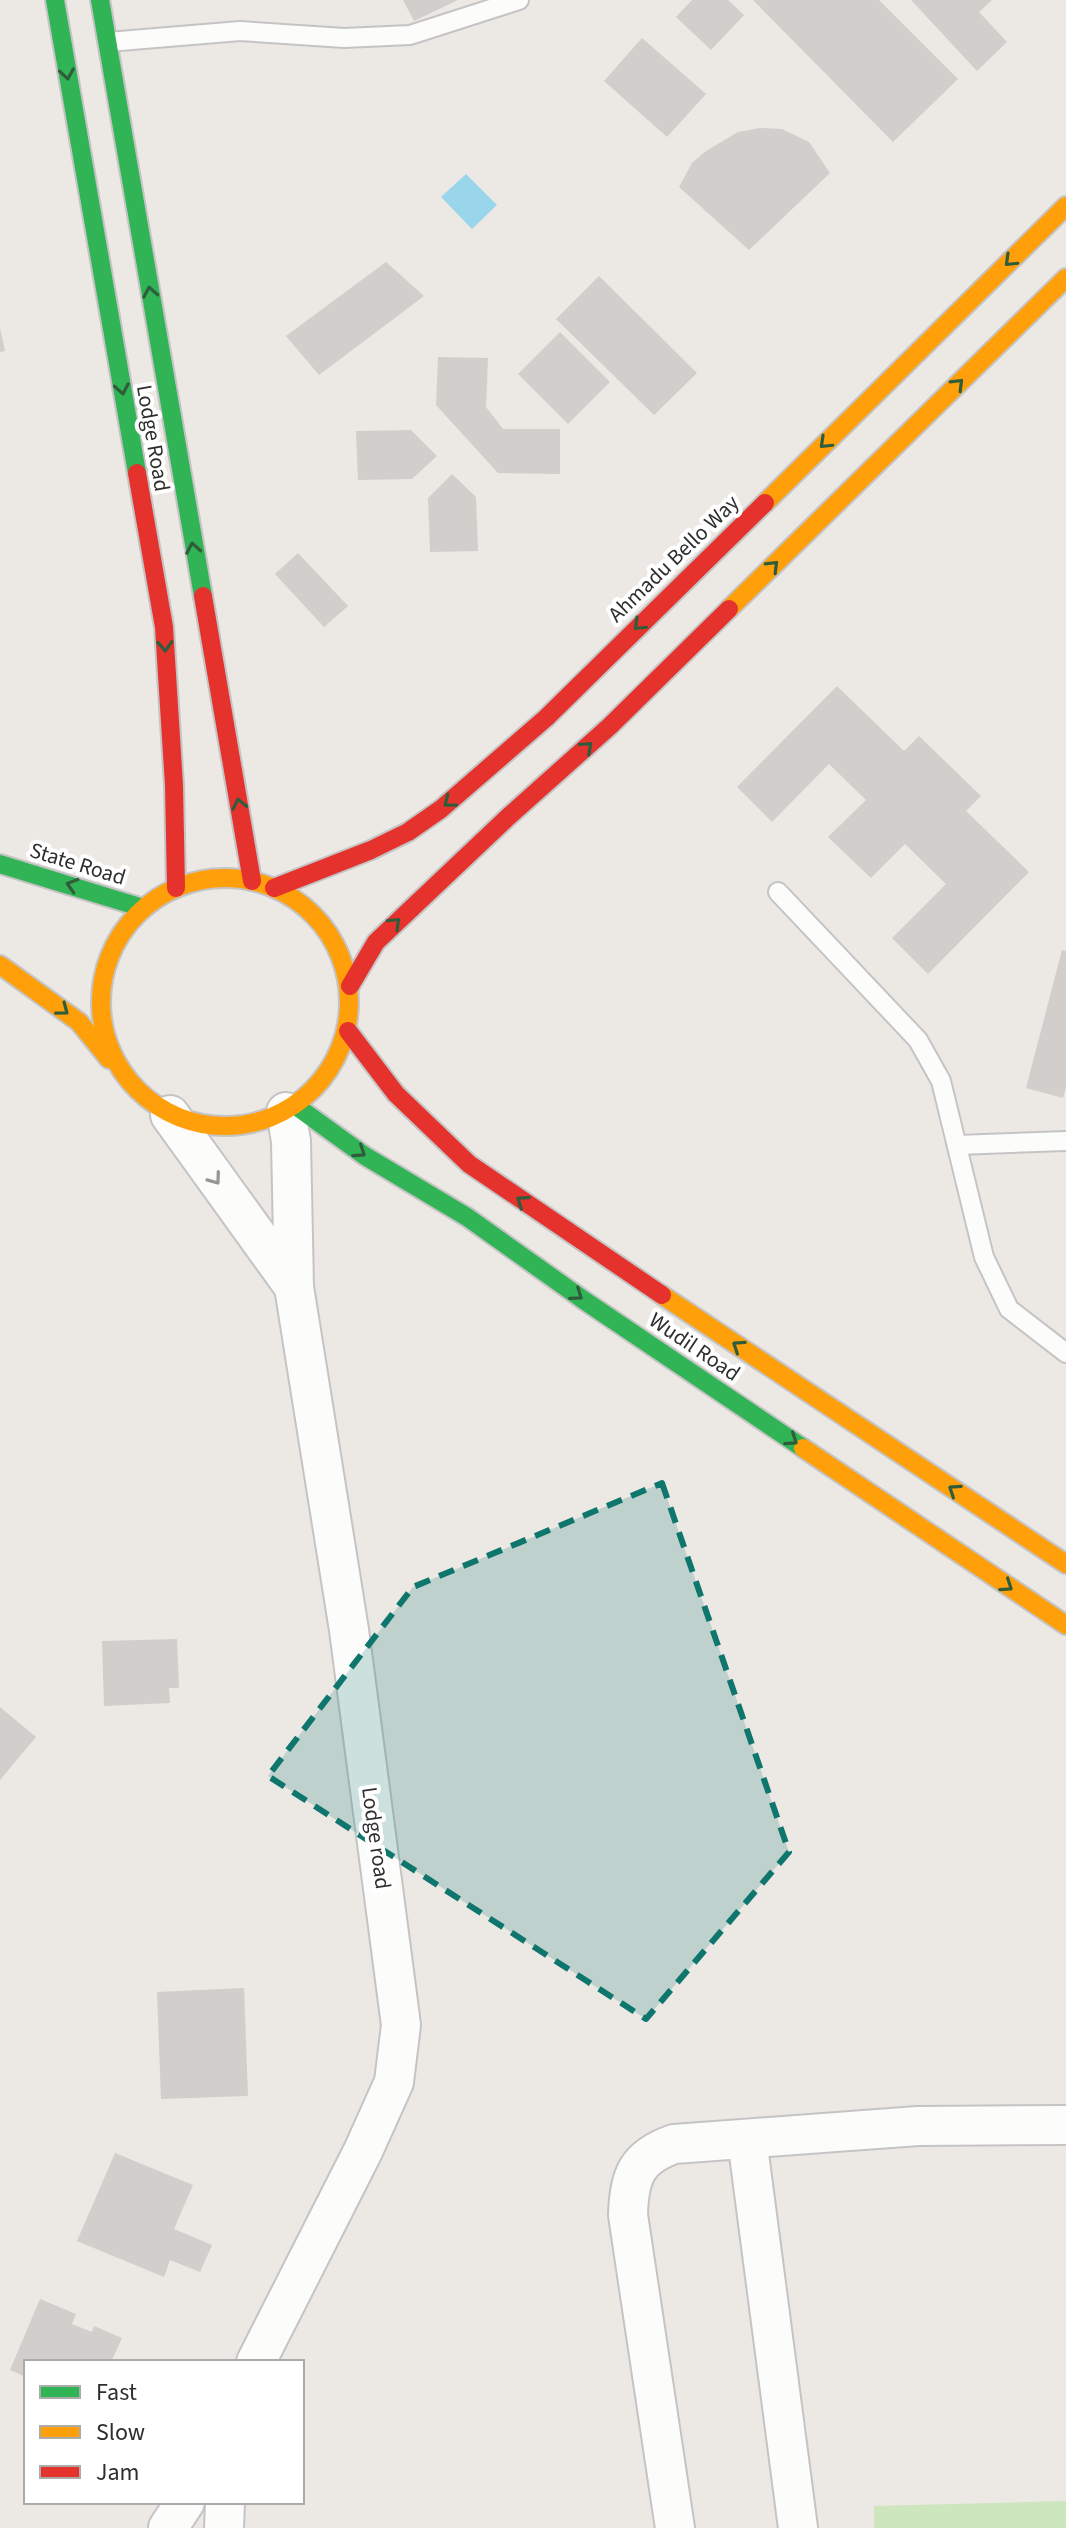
<svg xmlns="http://www.w3.org/2000/svg" width="1066" height="2528" font-family="'Source Sans 3',sans-serif">
<style>
.green{fill:#cee6be}
.water{fill:#99d6ec}
.building{fill:#d1cecb}
.lines{fill:none;stroke-linecap:round;stroke-linejoin:round}
.lane-casing{stroke:#c5c4c5;stroke-width:22}
.street-casing{stroke:#c5c4c5;stroke-width:42}
.fast-casing{stroke:#c5c4c5;stroke-width:22}
.slow-casing{stroke:#c5c4c5;stroke-width:22}
.jam-casing{stroke:#c5c4c5;stroke-width:22}
.lane{stroke:#fcfcfb;stroke-width:18}
.street{stroke:#fcfcfb;stroke-width:38}
.fast{stroke:#30b455;stroke-width:18}
.slow{stroke:#ff9f0a;stroke-width:18}
.jam{stroke:#e5322d;stroke-width:18}
.oneway{stroke:#2f5d3c}
.oneway2{stroke:#959594}
.marked{fill:#0f766e;fill-opacity:0.2;stroke:#0f766e;stroke-width:6;stroke-dasharray:16 10;stroke-linejoin:round}
.labels{text-anchor:middle;stroke-width:8;stroke-linejoin:round;paint-order:stroke}
.street-label{font-size:22px;fill:#2e2e2e;stroke:#fff}
</style>
<rect width="100%" height="100%" fill="#ece8e4"/>
<path class="green" d="M1066 2501V2528H874V2506Z"/>
<path class="water" d="M466 174 497 205 472 229 441 197Z"/>
<g class="building">
<path d="M403 0H458L414 21Z"/>
<path d="M692 0H728L744 15 711 50 676 17Z"/>
<path d="M753 0H879L958 79 893 142Z"/>
<path d="M911 0H992L979 12 1007 42 977 71Z"/>
<path d="M642 38 706 94 667 137 604 81Z"/>
<path d="M760 128 782 129 809 142 830 173 749 250 679 187 692 163 706 151 738 132Z"/>
<path d="M386 262 424 296 319 375 286 336Z"/>
<path d="M599 276 697 373 654 415 556 319Z"/>
<path d="M0 328 5 351 0 352Z"/>
<path d="M560 332 610 382 568 424 518 374Z"/>
<path d="M438 357 488 358 486 407 503 429H560V474L498 473 436 405Z"/>
<path d="M411 430 437 456 412 479 358 480 356 431Z"/>
<path d="M452 474 476 497 478 551 430 552 428 498Z"/>
<path d="M298 553 348 606 324 627 275 574Z"/>
<path d="M837 686 904 751 919 736 981 796 966 811 1029 872 928 974 892 938 946 884 905 844 871 878 828 837 866 800 829 764 772 822 737 787Z"/>
<path d="M1062 950 1066 951V1087L1063 1098 1026 1088Z"/>
<path d="M177 1639 179 1688H169L170 1703 104 1706 102 1641Z"/>
<path d="M0 1707 36 1737 0 1780Z"/>
<path d="M244 1988 248 2096 161 2099 157 1992Z"/>
<path d="M115 2153 193 2185 174 2229 212 2245 200 2272 170 2260 164 2277 77 2241Z"/>
<path d="M40 2299 76 2314 72 2324 92 2332 94 2326 122 2338 111 2362H26V2377L10 2370Z"/>
</g>
<g class="lines">
<g class="lane-casing">
<g id="lane">
<path d="M108 42 240 31 344 38 410 35 519 0"/>
<path d="M778 892 918 1040 941 1081 984 1257 1009 1309 1066 1353"/>
<path d="M957 1145 1066 1141"/>
</g>
</g>
<g class="street-casing">
<g id="street">
<path d="M170 1115 294 1287"/>
<path d="M747 2139 798 2528"/>
<path d="M256 2362 363 2151 394 2082 401 2025 349 1630 294 1287 291 1141 286 1112"/>
<path d="M168 2528 185 2502"/>
<path d="M224 2528 225 2502"/>
<path d="M675 2528 628 2215C629 2177 636 2157 674 2144L918 2126 1066 2125"/>
</g>
</g>
<g class="fast-casing">
<g id="fast">
<path d="M55 0 137 473"/>
<path d="M100 0 203 596"/>
<path d="M0 864 143 908"/>
<path d="M296 1106 365 1156 467 1217 585 1301 803 1448"/>
</g>
</g>
<g class="slow-casing">
<g id="slow">
<path d="M765 503 1066 206"/>
<path d="M729 609 1066 278"/>
<circle cx="225" cy="1002" r="124"/>
<path d="M0 965 79 1022 109 1059"/>
<path d="M662 1295 1066 1564"/>
<path d="M803 1448 1066 1625"/>
</g>
</g>
<g class="jam-casing">
<g id="jam">
<path d="M137 473 164 627 174 785 176 888"/>
<path d="M203 596 252 881"/>
<path d="M274 888 371 850 408 832 441 809 546 718 765 503"/>
<path d="M350 986 376 942 508 817 610 726 729 609"/>
<path d="M348 1031 396 1094 469 1164 662 1295"/>
</g>
</g>
<use href="#lane" class="lane"/>
<use href="#street" class="street"/>
<use href="#fast" class="fast"/>
<use href="#slow" class="slow"/>
<use href="#jam" class="jam"/>
</g>
<defs><path id="oneway-chevron" d="M-2-3.5L2.5 0L-2 3.5" fill="none" stroke-width="1.6" stroke-linecap="round" stroke-linejoin="round" transform="scale(2)"/></defs>
<g class="oneway">
<use href="#oneway-chevron" transform="translate(67 74) rotate(81)"/>
<use href="#oneway-chevron" transform="translate(1010 261) rotate(136)"/>
<use href="#oneway-chevron" transform="translate(150 292) rotate(-100)"/>
<use href="#oneway-chevron" transform="translate(958 384) rotate(-45)"/>
<use href="#oneway-chevron" transform="translate(122 389) rotate(80)"/>
<use href="#oneway-chevron" transform="translate(825 443) rotate(136)"/>
<use href="#oneway-chevron" transform="translate(193 548) rotate(-100)"/>
<use href="#oneway-chevron" transform="translate(773 566) rotate(-45)"/>
<use href="#oneway-chevron" transform="translate(639 625) rotate(136)"/>
<use href="#oneway-chevron" transform="translate(165 646) rotate(87)"/>
<use href="#oneway-chevron" transform="translate(587 747) rotate(-42)"/>
<use href="#oneway-chevron" transform="translate(449 802) rotate(142)"/>
<use href="#oneway-chevron" transform="translate(239 804) rotate(-102)"/>
<use href="#oneway-chevron" transform="translate(72 885) rotate(-163)"/>
<use href="#oneway-chevron" transform="translate(395 923) rotate(-44)"/>
<use href="#oneway-chevron" transform="translate(63 1010) rotate(37)"/>
<use href="#oneway-chevron" transform="translate(360 1152) rotate(34)"/>
<use href="#oneway-chevron" transform="translate(522 1201) rotate(-145)"/>
<use href="#oneway-chevron" transform="translate(577 1295) rotate(35)"/>
<use href="#oneway-chevron" transform="translate(738 1346) rotate(-146)"/>
<use href="#oneway-chevron" transform="translate(792 1440) rotate(34)"/>
<use href="#oneway-chevron" transform="translate(954 1490) rotate(-146)"/>
<use href="#oneway-chevron" transform="translate(1007 1586) rotate(34)"/>
</g>
<use class="oneway2" href="#oneway-chevron" transform="translate(215 1179) rotate(54)"/>
<path class="marked" d="M662 1483 789 1852 646 2019 268 1776 413 1587Z"/>
<g class="labels">
<g class="street-label">
<text transform="translate(154 438) rotate(80)" y="8">Lodge Road</text>
<text transform="translate(673 558) rotate(-44)" y="8">Ahmadu Bello Way</text>
<text transform="translate(78 863) rotate(17)" y="8">State Road</text>
<text transform="translate(695 1346) rotate(34)" y="8">Wudil Road</text>
<text transform="translate(377 1838) rotate(82)" y="8">Lodge road</text>
</g>
</g>
<rect x="24" y="2360" width="280" height="144" fill="#ffffff" stroke="#ababab" stroke-width="2"/>
<rect x="40" y="2386" width="40" height="12" fill="#30b455" stroke="#ababab" stroke-width="2"/>
<text x="96" y="2400" font-size="24" fill="#2e2e2e">Fast</text>
<rect x="40" y="2426" width="40" height="12" fill="#ff9f0a" stroke="#ababab" stroke-width="2"/>
<text x="96" y="2440" font-size="24" fill="#2e2e2e">Slow</text>
<rect x="40" y="2466" width="40" height="12" fill="#e5322d" stroke="#ababab" stroke-width="2"/>
<text x="96" y="2480" font-size="24" fill="#2e2e2e">Jam</text>
</svg>
